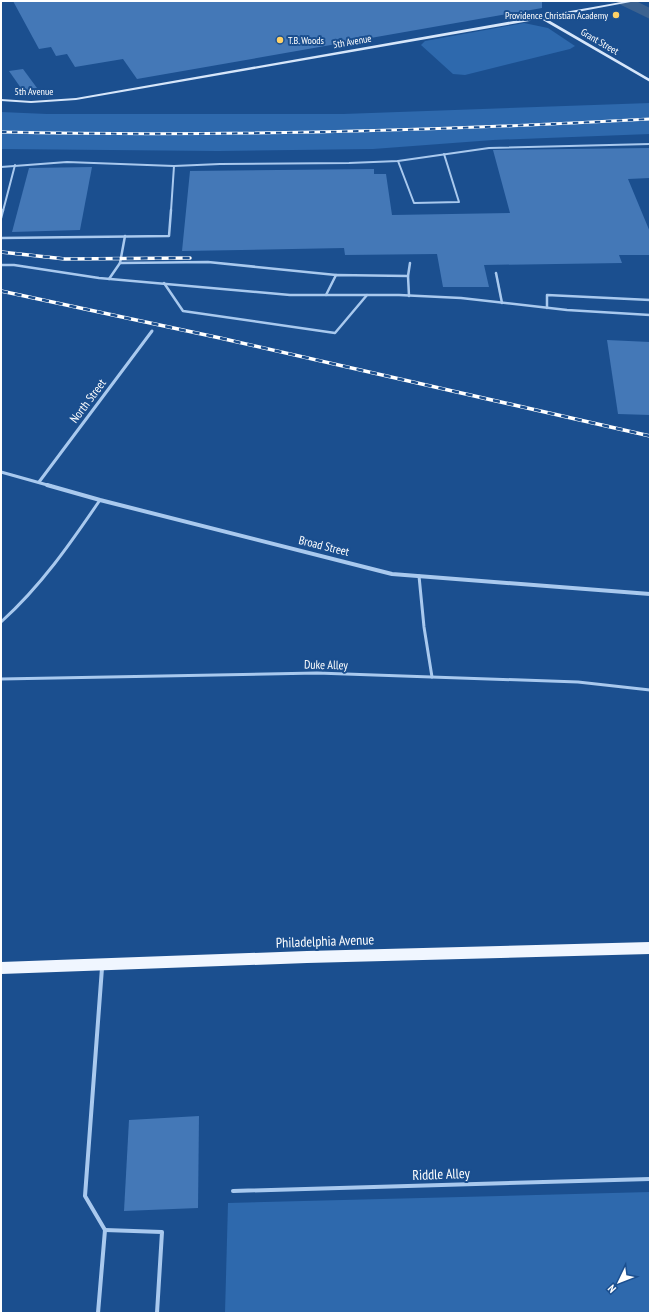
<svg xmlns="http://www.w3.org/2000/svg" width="651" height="1314" font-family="'PT Sans Narrow',sans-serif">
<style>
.green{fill:#2e69ad}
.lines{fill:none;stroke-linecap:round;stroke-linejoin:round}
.river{fill:#3c6290;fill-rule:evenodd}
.building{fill:#4478b7}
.lane-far3{stroke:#a9c9ee;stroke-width:2}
.lane-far2{stroke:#a9c9ee;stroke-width:2.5}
.lane-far1{stroke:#a9c9ee;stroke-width:3}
.lane{stroke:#a9c9ee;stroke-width:4}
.street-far1{stroke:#a9c9ee;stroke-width:3}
.street{stroke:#a9c9ee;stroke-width:4}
.secondary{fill:#d6e6fa;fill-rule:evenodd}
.primary{fill:#f0f6ff;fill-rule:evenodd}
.rail-far1-casing{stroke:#fff;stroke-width:3}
.rail-casing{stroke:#fff;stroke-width:3.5}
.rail-far1{stroke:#1b4f8f;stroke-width:2;stroke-dasharray:5.5;stroke-linecap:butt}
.rail{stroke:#1b4f8f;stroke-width:2.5;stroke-dasharray:7;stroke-linecap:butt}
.poi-dot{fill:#ffd166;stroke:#1b4f8f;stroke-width:1.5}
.labels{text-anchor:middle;stroke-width:4;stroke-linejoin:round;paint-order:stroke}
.far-poi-label{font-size:10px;fill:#fff;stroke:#1b4f8f;text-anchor:end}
.far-street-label{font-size:10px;fill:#fff;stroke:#1b4f8f}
.street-label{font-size:12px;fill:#fff;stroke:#1b4f8f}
.near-street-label{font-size:14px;fill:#fff;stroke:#1b4f8f}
</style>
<rect width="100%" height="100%" fill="#1b4f8f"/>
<g class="green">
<path d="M524 23 548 28 575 46 570 49 465 75 453 74 421 45 425 41Z"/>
<path d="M650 103V134L493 140 373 149 218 151 1 149V112L47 114H343Z"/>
<path d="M650 1192V1313H225L228 1203Z"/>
</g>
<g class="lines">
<path class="river" d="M616 1H636L650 8V19L619 4Z"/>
</g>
<g class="building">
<path d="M13 1H542V8L137 79 123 59 75 67 67 54 56 56 51 47 39 49Z"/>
<path d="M23 69 37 88 23 91 9 71Z"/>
<path d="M650 148V178L628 179 650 232V255H619L622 263 484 265 489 287H443L437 254 345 255 344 248 182 251 190 171 374 169V174H386L392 215 510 213 493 150Z"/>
<path d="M92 167 80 230 12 232 29 168Z"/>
<path d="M607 340 650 342V415L618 414Z"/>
<path d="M199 1116 198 1208 124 1211 129 1120Z"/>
</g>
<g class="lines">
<g class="lane-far3">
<path d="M398 161 414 203 459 202 444 154"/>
<path d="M1 167 67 162 174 166 220 164 349 163 398 161 489 148 650 144"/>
<path d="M3 211 15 165"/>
<path d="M171 211 174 166"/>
</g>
<g class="lane-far2">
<path d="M1 218 3 210"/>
<path d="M1 238 169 236 171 210"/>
<path d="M120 263 125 236"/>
<path d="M1 265H14L99 278 290 295H399L461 298 567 310 650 315"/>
<path d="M496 273 502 303"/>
<path d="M408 276 410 263"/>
<path d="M109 279 120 263 208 262 336 275"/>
<path d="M164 283 183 311 335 333 367 295"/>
<path d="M326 295 336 275 408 276 409 296"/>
<path d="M547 308V295L650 300"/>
</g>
<g class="lane-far1">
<path d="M419 576 424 627 432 677"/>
<path d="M1 622C41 586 70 544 100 500"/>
<path d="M1 679 317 673 578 682 650 690"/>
</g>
<g class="lane">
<path d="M233 1191 650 1179"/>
<path d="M105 1230 162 1232 157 1313"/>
<path d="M98 1313 105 1230 85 1196 102 968"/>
</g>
<g class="street-far1">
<path d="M1 472 51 486"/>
<path d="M39 482 152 331"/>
</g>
<path class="street" d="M47 485 100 500 392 574 650 594"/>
<path class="secondary" d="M627 1H636L545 18 650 79V82L541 19 76 100 31 103 1 101V99L31 101 76 98Z"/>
<path class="primary" d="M650 942V954L307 963 1 974V962L307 951Z"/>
<g class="rail-far1-casing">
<path id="rail-far1" d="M1 132C218 137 434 131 650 119"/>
</g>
<g class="rail-casing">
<g id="rail">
<path d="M1 252 65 259 190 258"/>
<path d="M1 291 220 338 650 436"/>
</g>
</g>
<use href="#rail-far1" class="rail-far1"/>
<use href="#rail" class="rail"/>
</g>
<g class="poi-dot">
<circle cx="616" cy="15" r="4"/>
<circle cx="280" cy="40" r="4"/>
</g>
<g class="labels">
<g class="far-poi-label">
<text x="608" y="19">Providence Christian Academy</text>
<text x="288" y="44" text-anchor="start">T.B. Woods</text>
</g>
<g class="far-street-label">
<text transform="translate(352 41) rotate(-10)" y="4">5th Avenue</text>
<text transform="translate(600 41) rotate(30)" y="4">Grant Street</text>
<text x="34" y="95">5th Avenue</text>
</g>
<g class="street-label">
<text transform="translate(88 401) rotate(-53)" y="4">North Street</text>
<text transform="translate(324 546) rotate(14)" y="4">Broad Street</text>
<text transform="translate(326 665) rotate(1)" y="4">Duke Alley</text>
</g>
<g class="near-street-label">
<text transform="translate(325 941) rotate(-2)" y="5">Philadelphia Avenue</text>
<text transform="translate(441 1174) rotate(-2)" y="5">Riddle Alley</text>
</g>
</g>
<rect width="651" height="1314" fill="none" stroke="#ffffff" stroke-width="4"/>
<g transform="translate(619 1282) rotate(227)" stroke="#1b4f8f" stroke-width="3" paint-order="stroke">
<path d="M0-3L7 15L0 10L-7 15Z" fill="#ffffff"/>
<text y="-6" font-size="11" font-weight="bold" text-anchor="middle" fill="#ffffff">N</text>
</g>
</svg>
